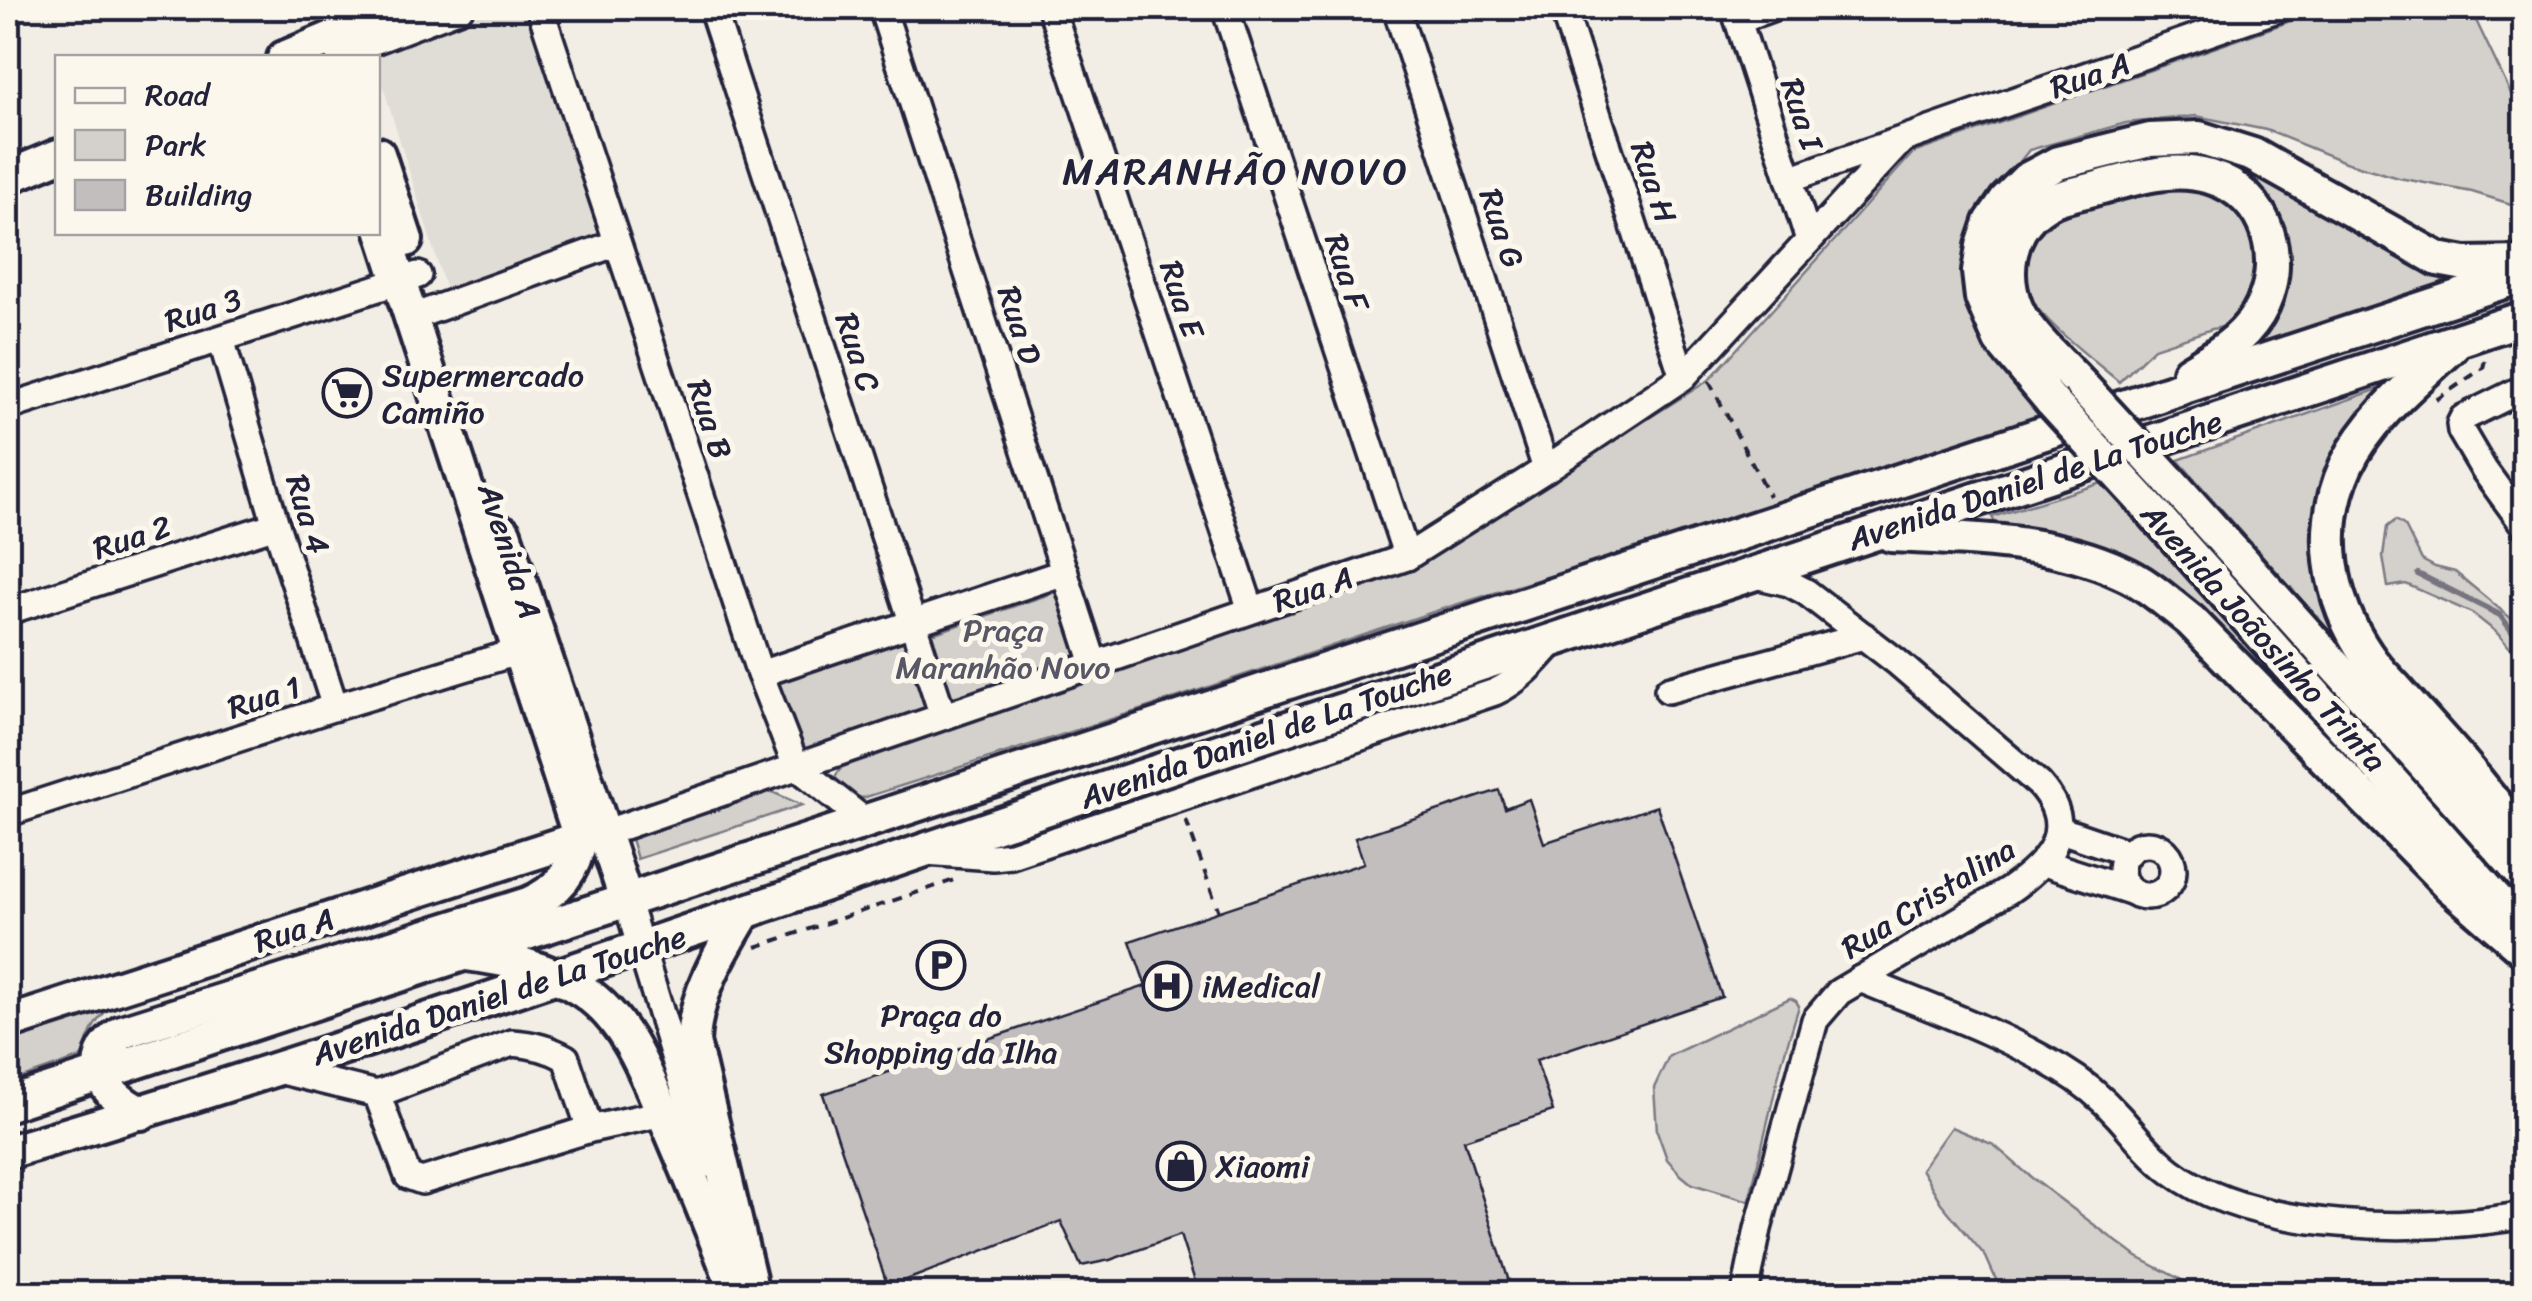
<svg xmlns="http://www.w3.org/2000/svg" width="2532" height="1301" font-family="Sriracha,sans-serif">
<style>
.built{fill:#e0dcd6}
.green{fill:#d4d1cc;stroke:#7b7a84;stroke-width:2.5}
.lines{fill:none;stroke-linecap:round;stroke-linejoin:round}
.stream{stroke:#76747f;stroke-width:6}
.building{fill:#c2bebe;stroke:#22223b;stroke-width:2.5}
.minor-casing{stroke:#22223b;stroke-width:32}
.major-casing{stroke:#22223b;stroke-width:40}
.path{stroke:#22223b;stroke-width:4;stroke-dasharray:10 8;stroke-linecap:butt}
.minor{stroke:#fbf7ec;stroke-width:25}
.major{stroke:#fbf7ec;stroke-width:32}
.major-bridge-casing{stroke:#22223b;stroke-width:40;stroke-linecap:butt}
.major-bridge{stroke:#fbf7ec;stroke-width:32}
.labels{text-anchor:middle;stroke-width:10;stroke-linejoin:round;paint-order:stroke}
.street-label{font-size:32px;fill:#22223b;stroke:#fbf7ec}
.poi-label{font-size:32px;fill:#22223b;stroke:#fbf7ec;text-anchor:start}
.park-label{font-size:32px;fill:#575766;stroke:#fbf7ec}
.quarter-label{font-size:38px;letter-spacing:2.5px;fill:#22223b;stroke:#fbf7ec}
</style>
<rect width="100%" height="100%" fill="#f2eee5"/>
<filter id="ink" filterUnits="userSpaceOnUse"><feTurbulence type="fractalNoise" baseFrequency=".01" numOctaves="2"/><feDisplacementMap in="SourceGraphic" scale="20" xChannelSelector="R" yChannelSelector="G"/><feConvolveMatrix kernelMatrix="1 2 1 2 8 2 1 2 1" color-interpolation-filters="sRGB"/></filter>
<g filter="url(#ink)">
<path class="built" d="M495 8H525L601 238 446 290 378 70V58L373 57Z"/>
<g class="green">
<path d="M2328 8H2470L2524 121V208L2472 192 2399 178 2345 162 2266 130 2196 116 2126 123 2029 150 1975 219 2057 420 1439 610 1140 710 863 798 849 795 835 782 836 775 842 767 1127 669 1418 564 1709 380 1913 153Z"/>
<path d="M2205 150 2228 157 2442 271V287L2262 345 2256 338 2285 277 2203 164Z"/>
<path d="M2163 184H2197L2241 209 2258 251 2255 280 2244 305 2228 326 2212 329 2154 348 2119 382C2096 362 2034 316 2025 288 2018 264 2037 233 2052 217Z"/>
<path d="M2384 387 2348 440 2315 560 2320 590 2346 650 2178 460Z"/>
<path d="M2102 483 2293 676 2277 693 2208 620 2000 532 1992 517Z"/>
<path d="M2396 520 2405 526 2422 560 2435 567 2455 572 2524 629V664L2496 632 2472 613 2406 584 2388 587 2383 556 2387 527Z"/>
<path d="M1056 592 1080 661 951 705 926 636Z"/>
<path d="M904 639 928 708 798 753 774 684Z"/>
<path d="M763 788 802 805 637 859 629 832Z"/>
<path d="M120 998C97 1017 90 1029 82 1057L8 1083V1037Z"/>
<path d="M1790 998 1796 1001 1799 1006 1781 1065 1749 1201 1692 1184 1681 1175 1667 1159 1657 1131 1654 1088 1669 1056Z"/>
<path d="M1951 1127 1994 1145 2032 1178 2137 1257 2207 1293H2002L1986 1257 1941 1203 1921 1169Z"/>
</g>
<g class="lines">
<path class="stream" d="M2418 574 2500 615 2517 638 2524 643"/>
</g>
<path class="building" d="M1499 790 1505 808 1529 799 1544 843 1657 806 1722 997 1536 1060 1553 1111 1464 1140 1513 1294H1199L1180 1235 1110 1260 1081 1266 1061 1221 888 1287 823 1094 1146 986 1130 941 1364 863 1355 838Z"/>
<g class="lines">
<g class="minor-casing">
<g id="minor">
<path d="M540 8 760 674 796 766 865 821"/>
<path d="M712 8 943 716"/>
<path d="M882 8 1094 664"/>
<path d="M1051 8 1251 610"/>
<path d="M1225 8 1407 557"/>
<path d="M1396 8 1546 469"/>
<path d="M1563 8 1683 377"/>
<path d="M1734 8 1809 240"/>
<path d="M1738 20 1771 8"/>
<path d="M332 38 411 8"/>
<path d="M345 52 460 8"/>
<path d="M1789 179 2280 8"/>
<path d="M410 318 617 243"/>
<path d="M221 339 276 525 335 707"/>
<path d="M2524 388 2463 418 2460 424 2461 431 2484 470 2524 525"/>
<path d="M8 407 418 275"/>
<path d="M8 611 276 525"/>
<path d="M760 674 1065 572"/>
<path d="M1668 690 1864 636"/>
<path d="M8 813 335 707 537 646"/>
<path d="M2058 829 2128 853"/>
<path d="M604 833 1407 557 1546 469 1683 377 1900 142"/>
<circle cx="2147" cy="870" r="26"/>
<path d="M926 852 993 857 1011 855 1495 692C1521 680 1538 659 1557 637"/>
<path d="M2044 863 2134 892"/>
<path d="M626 899 707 1164"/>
<path d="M1860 979C1927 1007 1998 1031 2061 1069 2083 1082 2102 1098 2119 1117 2136 1136 2151 1156 2171 1171 2253 1234 2428 1233 2524 1215"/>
<path d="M274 1069 377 1094 512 1043C529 1044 550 1049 566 1058L590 1129 422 1181 408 1176 377 1094"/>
<path d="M590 1129 663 1113"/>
<path d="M1745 1294 1758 1229 1815 1020 1839 992 2008 891C2050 862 2079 829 2039 784L1897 662 1806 592 1789 583 1751 574"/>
</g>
</g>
<g class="major-casing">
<g id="major">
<path d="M284 58 332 38C343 38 348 48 343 58"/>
<path d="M378 154 406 240"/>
<path d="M8 177 58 156"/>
<path d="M2452 347C2414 382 2369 418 2346 466 2317 529 2329 600 2367 655 2375 668 2387 679 2397 690 2414 709 2431 728 2448 747 2476 778 2500 809 2524 843"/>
<path d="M2082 386C2064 366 2041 347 2025 324 1997 284 2005 222 2054 200 2069 194 2089 191 2105 186 2139 177 2175 166 2210 177 2269 194 2288 263 2258 314 2242 340 2215 357 2189 372"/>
<path d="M2052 402 2000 340 1982 298 1979 272 1983 246 1991 222 2006 200 2026 180 2058 163 2150 140 2199 138 2253 155 2438 259 2465 264 2524 263"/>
<path d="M2169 480 2524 876"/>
<path d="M2141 499 2513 918"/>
<path d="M504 533 626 899"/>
<path d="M1891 535C1968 539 2050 539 2121 572 2147 583 2169 604 2191 621L2451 887 2524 950"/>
<path d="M744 913C720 953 695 994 693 1042L749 1279"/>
<path d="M467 954C507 959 549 968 583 991 630 1022 649 1082 671 1131 694 1185 716 1239 737 1294"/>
<path d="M8 1023 580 838"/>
<path d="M8 1104 2524 275"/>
<path d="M141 1113C104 1096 81 1060 122 1032L528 904C558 892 575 870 580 838L378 216"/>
<path d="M8 1152C374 1044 734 914 1095 792 1571 632 2048 476 2524 318"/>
</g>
</g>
<g class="path">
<path d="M1708 382 1710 383 1769 496"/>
<path d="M2436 400 2483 368 2485 360"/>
<path d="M1186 820 1219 912"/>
<path d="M756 947 960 878"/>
</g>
<use href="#minor" class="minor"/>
<use href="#major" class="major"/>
<g class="major-bridge-casing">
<g id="major-bridge">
<path d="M2082 386 2169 480"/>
<path d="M2052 402 2141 499"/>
</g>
</g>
<use href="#major-bridge" class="major-bridge"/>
</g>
</g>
<defs>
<g id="supermarket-ring" transform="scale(2.5)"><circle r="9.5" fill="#fbf7ec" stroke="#22223b" stroke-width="1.5"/><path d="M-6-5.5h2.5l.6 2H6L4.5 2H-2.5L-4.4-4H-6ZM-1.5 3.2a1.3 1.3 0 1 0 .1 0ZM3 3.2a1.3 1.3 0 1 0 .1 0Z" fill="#22223b"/></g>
<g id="parking-ring" transform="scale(2.5)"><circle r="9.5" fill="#fbf7ec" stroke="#22223b" stroke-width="1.5"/><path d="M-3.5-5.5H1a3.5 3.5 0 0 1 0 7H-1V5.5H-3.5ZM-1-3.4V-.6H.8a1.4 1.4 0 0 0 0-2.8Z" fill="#22223b"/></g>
<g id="hospital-ring" transform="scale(2.5)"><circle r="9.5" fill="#fbf7ec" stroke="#22223b" stroke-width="1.5"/><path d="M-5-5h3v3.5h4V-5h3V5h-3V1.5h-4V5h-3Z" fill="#22223b"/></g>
<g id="shop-ring" transform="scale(2.5)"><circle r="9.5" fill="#fbf7ec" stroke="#22223b" stroke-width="1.5"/><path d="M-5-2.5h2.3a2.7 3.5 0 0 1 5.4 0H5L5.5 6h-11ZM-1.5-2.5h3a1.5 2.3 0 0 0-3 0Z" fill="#22223b"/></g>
</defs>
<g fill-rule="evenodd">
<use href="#supermarket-ring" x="347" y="393"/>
<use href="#parking-ring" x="941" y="965"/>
<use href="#hospital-ring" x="1167" y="986"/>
<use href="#shop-ring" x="1181" y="1166"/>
</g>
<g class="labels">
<g class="street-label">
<text transform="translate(2090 75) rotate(-19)" y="11">Rua A</text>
<text transform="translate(1802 114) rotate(72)" y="11">Rua I</text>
<text transform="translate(1654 182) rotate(72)" y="11">Rua H</text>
<text transform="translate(1502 228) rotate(72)" y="11">Rua G</text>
<text transform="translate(1347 272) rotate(72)" y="11">Rua F</text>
<text transform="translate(1182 299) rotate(72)" y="11">Rua E</text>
<text transform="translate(203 310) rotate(-18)" y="11">Rua 3</text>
<text transform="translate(1020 325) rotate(72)" y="11">Rua D</text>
<text transform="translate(858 352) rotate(72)" y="11">Rua C</text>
<text transform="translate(710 419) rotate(72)" y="11">Rua B</text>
<text transform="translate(2035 480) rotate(-18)" y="11">Avenida Daniel de La Touche</text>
<text transform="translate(308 514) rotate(73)" y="11">Rua 4</text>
<text transform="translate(132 537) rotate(-18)" y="11">Rua 2</text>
<text transform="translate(510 551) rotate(72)" y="11">Avenida A</text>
<text transform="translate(1313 589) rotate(-19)" y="11">Rua A</text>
<text transform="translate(2264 637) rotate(48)" y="11">Avenida Joãosinho Trinta</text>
<text transform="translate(264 697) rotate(-18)" y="11">Rua 1</text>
<text transform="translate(1266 735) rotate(-19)" y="11">Avenida Daniel de La Touche</text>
<text transform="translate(1928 898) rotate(-32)" y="11">Rua Cristalina</text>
<text transform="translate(294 930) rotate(-18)" y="11">Rua A</text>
<text transform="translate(499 995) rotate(-18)" y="11">Avenida Daniel de La Touche</text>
</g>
<g class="poi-label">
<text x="382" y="386">Supermercado<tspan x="382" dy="37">Camiño</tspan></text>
<text x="1202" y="997">iMedical</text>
<text x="941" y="1026" text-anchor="middle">Praça do<tspan x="941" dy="37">Shopping da Ilha</tspan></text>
<text x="1216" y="1177">Xiaomi</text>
</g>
<g class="park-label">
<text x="1003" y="641">Praça<tspan x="1003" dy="37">Maranhão Novo</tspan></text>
</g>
<g class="quarter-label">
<text x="1236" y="184">MARANHÃO NOVO</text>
</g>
</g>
<rect width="2532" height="1301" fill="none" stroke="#fbf7ec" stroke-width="40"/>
<rect x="20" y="20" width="2492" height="1261" fill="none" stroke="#22223b" stroke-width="4" filter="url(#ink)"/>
<rect x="55" y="55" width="325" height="180" fill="#fbf7ec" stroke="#a4a2a5" stroke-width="2.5"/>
<rect x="75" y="88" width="50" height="15" fill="#fbf7ec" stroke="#a4a2a5" stroke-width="2.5"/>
<text x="145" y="105" font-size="30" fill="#22223b">Road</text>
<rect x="75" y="130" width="50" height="30" fill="#d4d1cc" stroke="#a4a2a5" stroke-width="2.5"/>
<text x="145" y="155" font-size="30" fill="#22223b">Park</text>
<rect x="75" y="180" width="50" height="30" fill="#c2bebe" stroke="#a4a2a5" stroke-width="2.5"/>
<text x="145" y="205" font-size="30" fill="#22223b">Building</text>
</svg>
